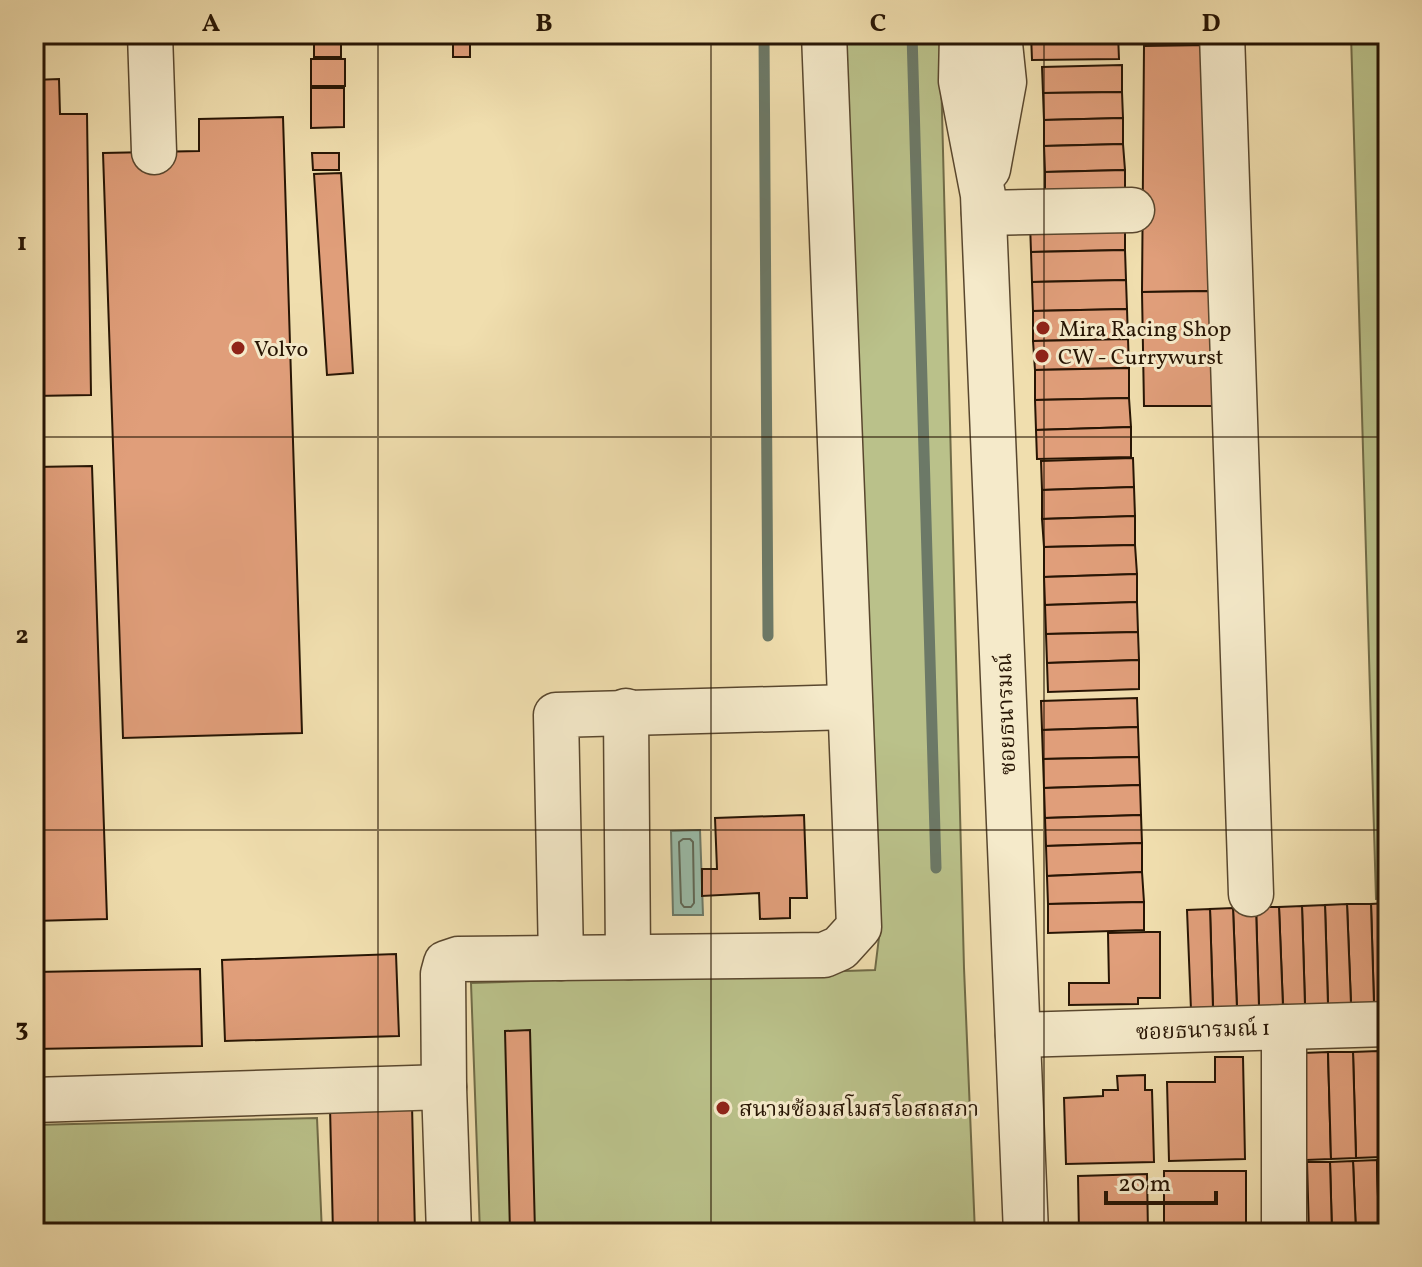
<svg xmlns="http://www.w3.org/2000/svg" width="1422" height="1267" font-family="Vollkorn,'Noto Serif Thai',serif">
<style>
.green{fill:#bac18a;stroke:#706b47;stroke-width:2}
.water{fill:#9abca9;stroke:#6c7967;stroke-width:2}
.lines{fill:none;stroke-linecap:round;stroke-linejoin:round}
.shore{stroke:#606856;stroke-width:2}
.stream{stroke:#6c7967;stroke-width:11}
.building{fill:#e09e7a;stroke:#271504;stroke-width:2}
.minor-casing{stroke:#59472e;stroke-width:47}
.minor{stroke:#f5eaca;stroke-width:44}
.grid{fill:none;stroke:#271504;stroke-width:2;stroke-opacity:0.55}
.poi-dot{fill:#8f2418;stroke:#f5eaca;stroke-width:3}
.labels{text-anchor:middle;stroke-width:6;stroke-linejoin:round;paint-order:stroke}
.poi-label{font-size:22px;fill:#271504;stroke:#f5eaca;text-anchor:start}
.street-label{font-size:22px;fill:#271504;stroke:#f5eaca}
.neatline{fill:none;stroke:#271504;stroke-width:3}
.grid-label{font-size:26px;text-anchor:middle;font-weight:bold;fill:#271504}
</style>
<rect width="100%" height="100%" fill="#f0deae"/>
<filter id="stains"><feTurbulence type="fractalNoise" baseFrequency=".0025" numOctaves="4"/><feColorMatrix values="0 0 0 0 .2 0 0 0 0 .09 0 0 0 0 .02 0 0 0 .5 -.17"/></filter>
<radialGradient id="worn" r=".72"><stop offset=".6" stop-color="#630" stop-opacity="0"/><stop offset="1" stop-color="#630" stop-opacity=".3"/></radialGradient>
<g class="green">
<path d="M835 34H940L964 968 975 1233H480L471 983 875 970 880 929 850 707Z"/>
<path d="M1351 34H1388V898L1376 899Z"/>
<path d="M317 1118 322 1233H34V1125Z"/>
</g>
<path class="water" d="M700 830 703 915H673L671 831Z"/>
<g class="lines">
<path class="shore" d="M683 839H690L693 842 694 903 691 907H684L681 903 679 842Z"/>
<g class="stream">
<path d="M764 34 768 636"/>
<path d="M912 34 936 868"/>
</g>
</g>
<g class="building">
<rect x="314" y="34" width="27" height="23"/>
<rect x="453" y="34" width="17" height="23"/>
<path d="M1031 34H1118L1119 59 1032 60Z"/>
<path d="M1142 34H1202V42L1142 43Z"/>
<path d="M1209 45 1219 291 1142 292 1144 46Z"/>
<rect x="311" y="59" width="34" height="27"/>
<path d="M1122 65V92L1043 93 1042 67Z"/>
<path d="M59 79 60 114H87L91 395 34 396V80Z"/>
<path d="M311 88H344V127L311 128Z"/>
<path d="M1122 92 1123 118 1044 120 1043 93Z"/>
<path d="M283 117 302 733 123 738 103 153 199 151V119Z"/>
<path d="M1123 118V144L1044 146V120Z"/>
<path d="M1123 144 1125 170 1045 172 1044 146Z"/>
<path d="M312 153H339V170H313Z"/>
<path d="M1125 170V197L1045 198V172Z"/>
<path d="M341 173 353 373 327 375 314 174Z"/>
<path d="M1125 220V250L1031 252 1030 223Z"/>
<path d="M1125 250 1126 280 1032 282 1031 252Z"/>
<path d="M1126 280 1127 309 1033 311 1032 282Z"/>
<path d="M1210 291 1213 406H1144L1142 292Z"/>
<path d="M1127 309 1128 339 1033 341V311Z"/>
<path d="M1128 339 1129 368 1035 370 1033 341Z"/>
<path d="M1129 368V398L1035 400V370Z"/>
<path d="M1129 398 1131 427 1036 430 1035 400Z"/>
<path d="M1131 427V457L1037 459 1036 430Z"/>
<path d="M1133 458 1134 487 1042 490 1041 461Z"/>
<path d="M92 466 107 919 34 921V467Z"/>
<path d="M1134 487 1135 516 1042 519V490Z"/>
<path d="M1135 516V545L1044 547 1042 519Z"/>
<path d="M1135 545 1137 574 1044 577V547Z"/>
<path d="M1137 574V602L1045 605 1044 577Z"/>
<path d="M1137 602 1138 632 1046 634 1045 605Z"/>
<path d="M1138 632 1139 660 1047 663 1046 634Z"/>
<path d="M1139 660V689L1048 692 1047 663Z"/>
<path d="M1137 698 1138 727 1042 730 1041 701Z"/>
<path d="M1138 727 1139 757 1043 759 1042 730Z"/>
<path d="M1139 757 1140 785 1044 788 1043 759Z"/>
<path d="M1140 785 1141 815 1045 818 1044 788Z"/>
<path d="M804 815 807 898H790V918L760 919 759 893 702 896V869H717L715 818Z"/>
<path d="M1141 815 1142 843 1046 846 1045 818Z"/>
<path d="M1142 843V872L1047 876 1046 846Z"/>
<path d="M1142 872 1144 902 1048 904 1047 876Z"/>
<path d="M1144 902V930L1048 933V904Z"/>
<path d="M1388 903V1003L1374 1004 1371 904Z"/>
<path d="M1347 904H1371L1374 1004H1351Z"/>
<path d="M1347 904 1351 1004 1328 1005 1325 905Z"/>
<path d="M1325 905 1328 1005 1305 1006 1302 906Z"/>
<path d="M1302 906 1305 1006 1283 1007 1279 907Z"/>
<path d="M1256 907H1279L1283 1007H1259Z"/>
<path d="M1256 907 1259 1007 1237 1009 1233 908Z"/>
<path d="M1233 908 1237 1009H1213L1210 909Z"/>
<path d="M1210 909 1213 1009 1191 1010 1187 910Z"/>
<path d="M1148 932H1160V998H1138V1004L1069 1005V983H1109L1108 933Z"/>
<path d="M396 954 399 1036 225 1041 222 960Z"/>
<path d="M200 969 202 1046 34 1049V972Z"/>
<path d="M530 1030 535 1232H510L505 1031Z"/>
<path d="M1378 1051H1388V1157H1381Z"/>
<path d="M1378 1051 1381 1157 1356 1158 1353 1052Z"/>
<path d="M1328 1052 1331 1159 1306 1160 1303 1053Z"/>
<path d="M1328 1052H1353L1356 1158 1331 1159Z"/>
<path d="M1215 1057H1243L1245 1159 1169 1161 1167 1082H1215Z"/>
<path d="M1145 1075V1090H1152L1154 1162 1066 1164 1064 1098 1103 1096V1090H1118L1117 1076Z"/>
<path d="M412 1105 415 1233H333L330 1107Z"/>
<path d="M1377 1160 1379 1233H1356L1353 1161Z"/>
<path d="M1377 1160H1388V1233H1379Z"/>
<path d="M1353 1161 1356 1233H1332L1330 1162Z"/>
<path d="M1307 1162H1330L1332 1233H1309Z"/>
<rect x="1164" y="1171" width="82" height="62"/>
<path d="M1147 1174 1148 1233H1079L1078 1176Z"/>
</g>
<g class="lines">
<g class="minor-casing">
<g id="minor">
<path d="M150 34 154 152"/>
<path d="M962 34 961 81 983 195 1026 1233"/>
<path d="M1222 34 1251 894"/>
<path d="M988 169 1004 82 999 34"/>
<path d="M984 213 1132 210"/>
<path d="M626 711 628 957"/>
<path d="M561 958 556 715 850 707"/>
<path d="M1284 1027V1233"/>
<path d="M1018 1035 1388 1024"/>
<path d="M444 1087 443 974 446 963 458 959 824 955 840 948 859 927 824 34"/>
<path d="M34 1100 444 1087 449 1233"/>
</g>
</g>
<use href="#minor" class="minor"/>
</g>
<path class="grid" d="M378 34V1233M711 34V1233M1044 34V1233M34 437H1388M34 830H1388"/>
<g class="poi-dot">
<circle cx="1043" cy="328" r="8"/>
<circle cx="238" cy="348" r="8"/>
<circle cx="1042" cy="356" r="8"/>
<circle cx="723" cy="1108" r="8"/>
</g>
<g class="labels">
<g class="poi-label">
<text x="1059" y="336">Mira Racing Shop</text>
<text x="254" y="356">Volvo</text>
<text x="1058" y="364">CW - Currywurst</text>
<text x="739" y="1116">สนามซ้อมสโมสรโอสถสภา</text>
</g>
<g class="street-label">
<text transform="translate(1005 714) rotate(-92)" y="8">ซอยธนารมณ์</text>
<text transform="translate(1203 1029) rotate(-2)" y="8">ซอยธนารมณ์ 1</text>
</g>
</g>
<rect width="1422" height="1267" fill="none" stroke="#f0deae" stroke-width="88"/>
<path d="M1106 1191v12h110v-12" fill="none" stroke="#271504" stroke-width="4"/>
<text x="1118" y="1191" font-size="24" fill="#271504" stroke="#f5eaca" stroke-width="6" paint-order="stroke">20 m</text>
<rect x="44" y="44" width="1334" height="1179" class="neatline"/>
<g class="grid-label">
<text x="211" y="31">A</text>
<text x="544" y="31">B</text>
<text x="878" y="31">C</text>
<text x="1211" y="31">D</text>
<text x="22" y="250">1</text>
<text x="22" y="643">2</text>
<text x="22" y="1036">3</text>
</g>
<rect width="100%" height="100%" filter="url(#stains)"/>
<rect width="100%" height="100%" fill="url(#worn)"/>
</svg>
